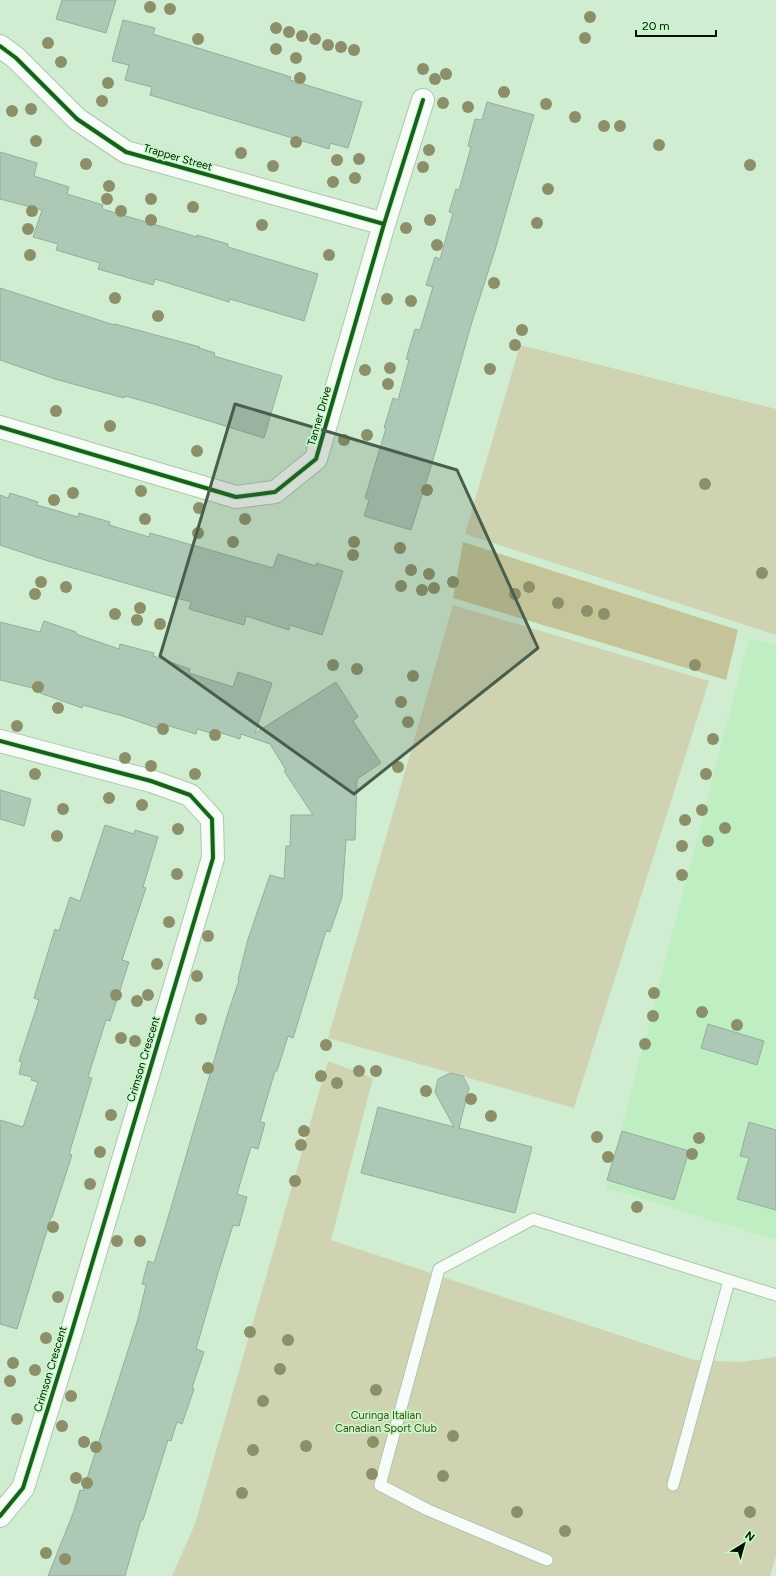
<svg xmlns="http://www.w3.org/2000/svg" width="776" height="1576" font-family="Figtree,sans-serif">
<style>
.built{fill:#c0eec3}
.green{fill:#cfd3b2}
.forest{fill:#c5c498}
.building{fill:#aec8b6;stroke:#92ae9d}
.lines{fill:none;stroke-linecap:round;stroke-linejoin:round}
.lane-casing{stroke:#aec5af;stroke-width:13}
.street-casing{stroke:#aec5af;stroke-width:24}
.lane{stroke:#f8fcf8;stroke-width:11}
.street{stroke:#f8fcf8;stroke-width:22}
.cycleway-casing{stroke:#c3fac7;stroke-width:6}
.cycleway{stroke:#1b5e20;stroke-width:4}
.tree{fill:#8c906a}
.marked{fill:#495e4b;fill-opacity:0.2;stroke:#495e4b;stroke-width:3;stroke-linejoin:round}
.labels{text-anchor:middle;stroke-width:3.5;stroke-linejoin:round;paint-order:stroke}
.street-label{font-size:11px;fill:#001102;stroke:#c3fac7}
.park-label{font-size:11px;fill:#554315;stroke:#c3fac7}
</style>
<rect width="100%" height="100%" fill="#d0edd2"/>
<path class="built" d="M749 638 776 646V1240L606 1188Z"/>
<g class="green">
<path d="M520 345 776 409V635L465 534Z"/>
<path d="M453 605 709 681 574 1108 328 1038Z"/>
<path d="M328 1061 373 1078 331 1240 694 1360 740 1362 776 1357V1556L770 1576H172L195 1524Z"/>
</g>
<path class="forest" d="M463 542 738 630 726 680 453 598Z"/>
<g class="building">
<path d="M62 0H116L106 33 56 19Z"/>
<path d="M123 20 155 28 153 34 291 77 290 80 362 102 348 148 330 143 329 149 150 95 152 87 125 80 129 65 112 61Z"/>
<path d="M487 102 534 115 495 250 471 325 433 460 411 530 364 516 369 500 365 498 386 428H384L393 398 398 400 409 360 406 359 415 329 420 330 433 287 426 285 435 257 440 259 453 213 449 212 456 189 459 190 471 147 468 146 475 119 482 120Z"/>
<path d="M0 152 37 163 34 176 69 187 67 194 103 205 102 209 197 237V235L228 244V247L318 274 304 321 230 299 229 302 155 279 153 285 98 269 100 263 56 250 58 244 33 237 42 210 0 199Z"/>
<path d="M0 288 114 325 115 324 200 347 199 348 215 353 214 356 282 376 264 438 154 404 125 396 124 398 55 379 0 360Z"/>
<path d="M10 493 38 502 37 505 78 517 79 513 110 522 109 525 149 537 150 533 273 568 278 554 316 566V563L343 571 322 635 290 625 289 630 246 616 244 625 189 609 191 602 45 560 0 545V495L8 498Z"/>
<path d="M44 621 76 632V634L119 649 120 644 154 653 153 656 190 669 189 673 233 687 238 672 272 683 255 733 336 682 358 717 353 721 381 763 357 779 355 840H346L342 897 330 932 326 931 293 1038 288 1036 277 1071H275L260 1122 265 1123 258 1149 251 1147 237 1194 247 1197 239 1226 233 1225 218 1273 196 1349 204 1352 192 1388 194 1389 182 1424 177 1422 171 1441 168 1440 143 1520H141L125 1576H48L74 1511 80 1490 83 1491 124 1363 138 1319 146 1285 142 1284 148 1261 154 1263 167 1221 227 1016 239 980 238 979 248 939 270 875 284 879 286 846H290L291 815H313L284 771 286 770 270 744 241 734 240 739 212 730 211 733 197 729 196 734 159 723 157 728 126 717 83 705 82 708 40 693 41 690 0 680V622L40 632Z"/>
<path d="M0 790 31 799 24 826 0 819Z"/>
<path d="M105 825 134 834 135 830 158 837 143 887 146 888 122 960 129 962 110 1021 106 1020 88 1077 92 1078 69 1154 72 1155 52 1217H51L17 1329 0 1324V1120L23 1127 38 1082 31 1080 32 1077 19 1074 22 1062 19 1061 39 1000 34 998 55 929 59 931 70 897 80 901Z"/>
<path d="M708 1024 764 1041 757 1065 701 1048Z"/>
<path d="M450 1073 463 1076 469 1088 459 1128 532 1147 515 1213 361 1173 378 1107 454 1127 435 1092 438 1079Z"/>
<path d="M749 1122 776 1130V1210L737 1199 749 1158 740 1156Z"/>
<path d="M622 1131 689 1151 674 1200 607 1180Z"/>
</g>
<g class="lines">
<g class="lane-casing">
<g id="lane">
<path d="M673 1485 729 1281"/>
<path d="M547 1560 428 1510 380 1485 439 1269 533 1219 776 1295"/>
</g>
</g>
<g class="street-casing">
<g id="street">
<path d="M0 46 16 58 77 119 126 152 384 224"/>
<path d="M0 427 236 497 275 492 316 459 384 224 423 100"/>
<path d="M0 741 151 781 190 795 212 819 213 858 71 1334 23 1488 0 1516"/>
</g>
</g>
<use href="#lane" class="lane"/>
<use href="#street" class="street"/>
<g class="cycleway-casing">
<g id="cycleway">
<path d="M0 46 16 58 77 119 126 152 384 224"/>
<path d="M0 427 236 497 275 492 316 459 384 224 423 100"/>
<path d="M0 741 151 781 190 795 212 819 213 858 71 1334 23 1488 0 1516"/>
</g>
</g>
<use href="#cycleway" class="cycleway"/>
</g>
<g class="tree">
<circle cx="150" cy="7" r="6"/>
<circle cx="170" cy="9" r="6"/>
<circle cx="590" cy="17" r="6"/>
<circle cx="276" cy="28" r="6"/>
<circle cx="289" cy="32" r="6"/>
<circle cx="302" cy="36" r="6"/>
<circle cx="585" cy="38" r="6"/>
<circle cx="198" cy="39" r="6"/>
<circle cx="315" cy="39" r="6"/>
<circle cx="48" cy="43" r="6"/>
<circle cx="328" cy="45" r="6"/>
<circle cx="341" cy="47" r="6"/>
<circle cx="276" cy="49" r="6"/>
<circle cx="354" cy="50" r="6"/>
<circle cx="296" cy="58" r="6"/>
<circle cx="61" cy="62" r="6"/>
<circle cx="423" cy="69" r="6"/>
<circle cx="446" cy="74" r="6"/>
<circle cx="300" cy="78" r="6"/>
<circle cx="435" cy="79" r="6"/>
<circle cx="108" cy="83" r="6"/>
<circle cx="504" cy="92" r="6"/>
<circle cx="102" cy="101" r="6"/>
<circle cx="443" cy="103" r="6"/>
<circle cx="546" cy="104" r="6"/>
<circle cx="468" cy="107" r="6"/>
<circle cx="31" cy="109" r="6"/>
<circle cx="12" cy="111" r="6"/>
<circle cx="575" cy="117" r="6"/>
<circle cx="604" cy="126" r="6"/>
<circle cx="620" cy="126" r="6"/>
<circle cx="36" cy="141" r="6"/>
<circle cx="296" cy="142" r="6"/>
<circle cx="659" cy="145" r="6"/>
<circle cx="429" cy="150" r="6"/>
<circle cx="241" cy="153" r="6"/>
<circle cx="359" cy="159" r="6"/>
<circle cx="337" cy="160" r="6"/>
<circle cx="86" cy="164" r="6"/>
<circle cx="750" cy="165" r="6"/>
<circle cx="273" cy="166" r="6"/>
<circle cx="423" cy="167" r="6"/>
<circle cx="355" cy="178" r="6"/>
<circle cx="333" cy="182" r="6"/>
<circle cx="109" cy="186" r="6"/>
<circle cx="548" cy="189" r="6"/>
<circle cx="107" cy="199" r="6"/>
<circle cx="151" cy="199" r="6"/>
<circle cx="193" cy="207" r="6"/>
<circle cx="32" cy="211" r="6"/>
<circle cx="121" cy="211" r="6"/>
<circle cx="151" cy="220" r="6"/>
<circle cx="430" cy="220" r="6"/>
<circle cx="537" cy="223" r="6"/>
<circle cx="262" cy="225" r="6"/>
<circle cx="406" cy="228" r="6"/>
<circle cx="28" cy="229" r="6"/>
<circle cx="437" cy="245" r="6"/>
<circle cx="30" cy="255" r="6"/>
<circle cx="329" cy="255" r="6"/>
<circle cx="494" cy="283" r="6"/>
<circle cx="115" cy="298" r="6"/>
<circle cx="387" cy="299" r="6"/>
<circle cx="411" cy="301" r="6"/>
<circle cx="158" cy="316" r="6"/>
<circle cx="522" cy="330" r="6"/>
<circle cx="515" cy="345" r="6"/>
<circle cx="390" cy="368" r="6"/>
<circle cx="490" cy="369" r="6"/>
<circle cx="365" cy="370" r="6"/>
<circle cx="388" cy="384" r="6"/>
<circle cx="56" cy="411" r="6"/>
<circle cx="110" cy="426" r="6"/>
<circle cx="367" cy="435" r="6"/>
<circle cx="344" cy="440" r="6"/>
<circle cx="197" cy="451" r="6"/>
<circle cx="705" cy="484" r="6"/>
<circle cx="427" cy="490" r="6"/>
<circle cx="141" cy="491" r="6"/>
<circle cx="73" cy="493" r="6"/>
<circle cx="54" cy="500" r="6"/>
<circle cx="199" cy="508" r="6"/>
<circle cx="145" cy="519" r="6"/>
<circle cx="245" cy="519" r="6"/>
<circle cx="198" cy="533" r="6"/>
<circle cx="233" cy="542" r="6"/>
<circle cx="354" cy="542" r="6"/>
<circle cx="400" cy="548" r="6"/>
<circle cx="353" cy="555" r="6"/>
<circle cx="411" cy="570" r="6"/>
<circle cx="762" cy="573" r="6"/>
<circle cx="429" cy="574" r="6"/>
<circle cx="41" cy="582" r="6"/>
<circle cx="453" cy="582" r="6"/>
<circle cx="401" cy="586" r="6"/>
<circle cx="66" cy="587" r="6"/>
<circle cx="529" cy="587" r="6"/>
<circle cx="434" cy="588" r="6"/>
<circle cx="422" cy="590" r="6"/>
<circle cx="35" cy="594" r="6"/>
<circle cx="515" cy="594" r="6"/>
<circle cx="558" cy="603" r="6"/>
<circle cx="140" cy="608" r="6"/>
<circle cx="587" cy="611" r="6"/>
<circle cx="115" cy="614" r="6"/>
<circle cx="604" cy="614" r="6"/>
<circle cx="137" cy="620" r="6"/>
<circle cx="160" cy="624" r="6"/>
<circle cx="333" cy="665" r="6"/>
<circle cx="695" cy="665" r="6"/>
<circle cx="357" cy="669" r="6"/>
<circle cx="413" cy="676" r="6"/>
<circle cx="38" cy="687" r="6"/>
<circle cx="401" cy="702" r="6"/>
<circle cx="58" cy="708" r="6"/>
<circle cx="408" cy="722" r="6"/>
<circle cx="17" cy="726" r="6"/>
<circle cx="163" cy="729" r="6"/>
<circle cx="215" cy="735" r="6"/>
<circle cx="713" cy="739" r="6"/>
<circle cx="125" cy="758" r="6"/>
<circle cx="151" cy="766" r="6"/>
<circle cx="398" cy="767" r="6"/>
<circle cx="35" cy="774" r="6"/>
<circle cx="195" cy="774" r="6"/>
<circle cx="706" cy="774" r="6"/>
<circle cx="109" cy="798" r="6"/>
<circle cx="142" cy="805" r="6"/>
<circle cx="63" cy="809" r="6"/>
<circle cx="702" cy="810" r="6"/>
<circle cx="685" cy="820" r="6"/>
<circle cx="725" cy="828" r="6"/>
<circle cx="178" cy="829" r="6"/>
<circle cx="57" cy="836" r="6"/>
<circle cx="708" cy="841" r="6"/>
<circle cx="682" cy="846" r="6"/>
<circle cx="177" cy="874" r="6"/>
<circle cx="682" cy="875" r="6"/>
<circle cx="169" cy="922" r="6"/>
<circle cx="208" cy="936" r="6"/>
<circle cx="157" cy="964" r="6"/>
<circle cx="197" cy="976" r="6"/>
<circle cx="654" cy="993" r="6"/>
<circle cx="116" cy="995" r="6"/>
<circle cx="148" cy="995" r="6"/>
<circle cx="137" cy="1001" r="6"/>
<circle cx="702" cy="1012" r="6"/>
<circle cx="653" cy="1016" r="6"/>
<circle cx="201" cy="1019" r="6"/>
<circle cx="737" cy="1025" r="6"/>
<circle cx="121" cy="1038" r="6"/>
<circle cx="135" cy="1041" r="6"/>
<circle cx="645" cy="1044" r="6"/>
<circle cx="326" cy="1045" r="6"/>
<circle cx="208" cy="1068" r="6"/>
<circle cx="359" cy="1071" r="6"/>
<circle cx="376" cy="1071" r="6"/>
<circle cx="321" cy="1076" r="6"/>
<circle cx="337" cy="1083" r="6"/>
<circle cx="426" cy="1091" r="6"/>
<circle cx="471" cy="1099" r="6"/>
<circle cx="111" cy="1115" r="6"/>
<circle cx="491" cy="1116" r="6"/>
<circle cx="304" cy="1131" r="6"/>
<circle cx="597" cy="1137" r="6"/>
<circle cx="699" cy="1138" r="6"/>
<circle cx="301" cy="1145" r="6"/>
<circle cx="100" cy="1152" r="6"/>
<circle cx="692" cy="1154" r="6"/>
<circle cx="608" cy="1157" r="6"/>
<circle cx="295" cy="1181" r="6"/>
<circle cx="90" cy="1184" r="6"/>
<circle cx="637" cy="1207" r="6"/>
<circle cx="53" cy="1227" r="6"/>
<circle cx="117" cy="1241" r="6"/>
<circle cx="140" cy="1241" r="6"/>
<circle cx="58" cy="1297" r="6"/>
<circle cx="250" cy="1332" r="6"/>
<circle cx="46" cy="1338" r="6"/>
<circle cx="288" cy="1340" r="6"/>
<circle cx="13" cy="1363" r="6"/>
<circle cx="280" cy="1369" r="6"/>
<circle cx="35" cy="1370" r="6"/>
<circle cx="10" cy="1381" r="6"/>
<circle cx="376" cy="1390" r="6"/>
<circle cx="71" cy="1396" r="6"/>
<circle cx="263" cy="1401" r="6"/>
<circle cx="17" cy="1419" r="6"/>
<circle cx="62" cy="1426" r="6"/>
<circle cx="453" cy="1436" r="6"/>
<circle cx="84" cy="1442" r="6"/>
<circle cx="373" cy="1442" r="6"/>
<circle cx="306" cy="1446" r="6"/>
<circle cx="96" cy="1447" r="6"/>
<circle cx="253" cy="1450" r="6"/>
<circle cx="372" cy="1474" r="6"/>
<circle cx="443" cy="1476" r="6"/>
<circle cx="76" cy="1478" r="6"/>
<circle cx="87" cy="1483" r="6"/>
<circle cx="242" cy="1493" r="6"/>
<circle cx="517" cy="1512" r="6"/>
<circle cx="750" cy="1512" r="6"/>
<circle cx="565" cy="1531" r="6"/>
<circle cx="46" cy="1553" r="6"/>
<circle cx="65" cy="1559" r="6"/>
</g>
<path class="marked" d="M235 404 457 470 538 648 354 794 160 656Z"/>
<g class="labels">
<g class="street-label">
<text transform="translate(178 157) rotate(16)" y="4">Trapper Street</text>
<text transform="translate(319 416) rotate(-74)" y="4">Tanner Drive</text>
<text transform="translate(143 1059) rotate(-73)" y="4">Crimson Crescent</text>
<text transform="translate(50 1369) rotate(-73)" y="4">Crimson Crescent</text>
</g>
<g class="park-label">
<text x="386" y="1419">Curinga Italian<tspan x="386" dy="13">Canadian Sport Club</tspan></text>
</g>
</g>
<g transform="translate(744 1544) rotate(37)" stroke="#c3fac7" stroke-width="3" paint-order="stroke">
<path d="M0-3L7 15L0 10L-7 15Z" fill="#001102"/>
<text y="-6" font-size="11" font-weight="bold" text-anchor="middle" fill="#001102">N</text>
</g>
<path d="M636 30v6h80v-6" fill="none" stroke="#001102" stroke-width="2"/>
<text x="642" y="30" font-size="12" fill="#001102" stroke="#c3fac7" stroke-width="3" paint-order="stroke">20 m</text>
</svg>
